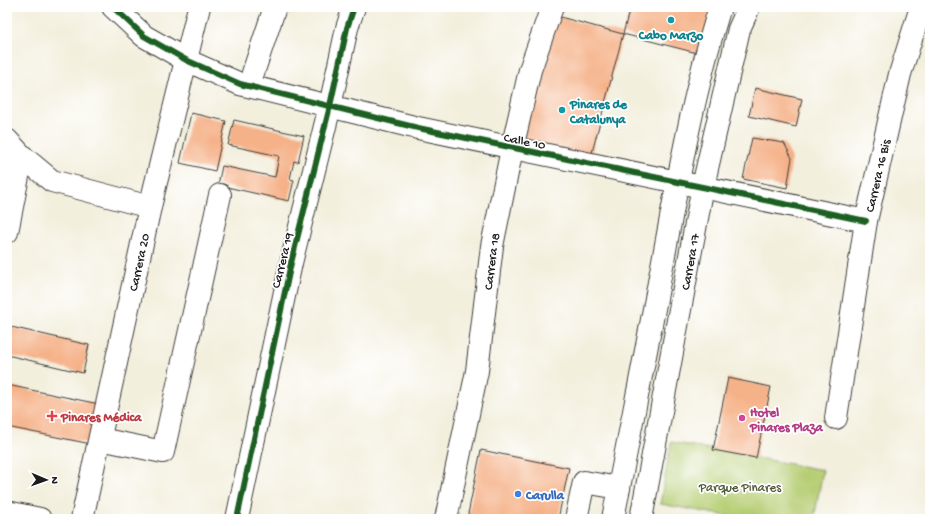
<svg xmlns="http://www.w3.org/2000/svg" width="937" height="526" font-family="'Gochi Hand',sans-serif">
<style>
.green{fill:#b5cd72;stroke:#687447}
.building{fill:#f5b187}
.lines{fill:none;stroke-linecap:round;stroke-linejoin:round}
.minor-casing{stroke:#3c3c39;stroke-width:24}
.major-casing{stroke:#3c3c39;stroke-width:24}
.minor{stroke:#fff;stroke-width:22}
.major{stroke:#fff;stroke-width:22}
.cycleway-casing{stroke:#fff;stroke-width:8}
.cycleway{stroke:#1b5e20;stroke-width:6}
.culture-dot{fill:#0f9aa8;stroke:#fff;stroke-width:1.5}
.health-dot{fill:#e0444e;stroke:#fff;stroke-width:1.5}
.hotel-dot{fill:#d1479c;stroke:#fff;stroke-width:1.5}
.shop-dot{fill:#3f7fe0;stroke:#fff;stroke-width:1.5}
.labels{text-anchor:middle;stroke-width:3.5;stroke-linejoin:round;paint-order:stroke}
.culture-label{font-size:13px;font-weight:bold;fill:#0d838f;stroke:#fff}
.street-label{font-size:13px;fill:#1c1c1c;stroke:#fff}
.hotel-label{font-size:13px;font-weight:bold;fill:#b23c85;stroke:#fff;text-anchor:start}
.health-label{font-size:13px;font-weight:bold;fill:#be3a42;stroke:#fff;text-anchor:start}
.park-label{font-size:13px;fill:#525a3a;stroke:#fff}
.shop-label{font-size:13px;font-weight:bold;fill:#366cbe;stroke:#fff;text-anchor:start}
</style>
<rect width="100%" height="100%" fill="#fff"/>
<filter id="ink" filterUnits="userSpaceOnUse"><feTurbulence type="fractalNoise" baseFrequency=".025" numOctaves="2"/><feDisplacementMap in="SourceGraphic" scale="8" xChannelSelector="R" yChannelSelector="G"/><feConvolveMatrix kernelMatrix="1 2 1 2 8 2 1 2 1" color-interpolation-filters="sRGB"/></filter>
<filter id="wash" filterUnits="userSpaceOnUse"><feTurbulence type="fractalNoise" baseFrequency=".012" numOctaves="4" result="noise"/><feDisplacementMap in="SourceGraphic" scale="16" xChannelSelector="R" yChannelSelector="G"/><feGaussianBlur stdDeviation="0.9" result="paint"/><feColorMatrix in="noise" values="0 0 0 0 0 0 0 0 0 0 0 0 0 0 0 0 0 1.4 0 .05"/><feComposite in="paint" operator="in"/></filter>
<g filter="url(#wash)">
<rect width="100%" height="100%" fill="#f3efdd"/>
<path class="green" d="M671 442 823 470 814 519H745L660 504Z"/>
<g id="blocks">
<g class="building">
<path d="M630 7H720L705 55 623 34Z"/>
<path d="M549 14 623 34 589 164 512 149Z"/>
<path d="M755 88 802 99 796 127 749 116Z"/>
<path d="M191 113 226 121 215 171 180 163Z"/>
<path d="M234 120 304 136 298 162 294 161 290 179 294 180 289 201 218 185 222 166 275 177 279 156 228 145Z"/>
<path d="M752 138 784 143 792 158 787 188 743 179Z"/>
<path d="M7 326 89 345 83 373 7 355Z"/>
<path d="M728 378 771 387 756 458 713 450Z"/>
<path d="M7 385 99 404 91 444 7 427Z"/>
<path d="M481 450 569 468 558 519H467Z"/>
</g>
</g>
</g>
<g filter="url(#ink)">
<use href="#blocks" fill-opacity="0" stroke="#3c3c39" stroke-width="1"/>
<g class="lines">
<g class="minor-casing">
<g id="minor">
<path d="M113 7 144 36 186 60 240 84 418 128 866 221"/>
<path d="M253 73 275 7"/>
<path d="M7 140 22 156 52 181 150 207"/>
<path d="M7 232 22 156"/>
<path id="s1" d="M836 418 866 221 900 74 921 7"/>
<path d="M100 439 163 452 220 195"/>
<path d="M7 512 40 519"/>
<path id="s2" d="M82 519 150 207 199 7"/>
<path d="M237 519 291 263 330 106 347 28 354 7"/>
<path id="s3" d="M446 519 477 371 492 246 512 149 530 70 552 7"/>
<path d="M576 519 584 482 619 488"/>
</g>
</g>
<g class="major-casing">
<g id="major">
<path d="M613 519C627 444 643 369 657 293 675 197 691 100 720 7"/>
<path id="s4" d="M641 519 703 186 739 29 749 7"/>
</g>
</g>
<use href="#minor" class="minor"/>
<use href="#major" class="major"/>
<g class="cycleway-casing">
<g id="cycleway">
<path d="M113 7 144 36 186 60 240 84 418 128 866 221"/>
<path d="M237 519 291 263 330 106 347 28 354 7"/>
</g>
</g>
<use href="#cycleway" class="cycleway"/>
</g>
</g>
<g class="culture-dot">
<circle cx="671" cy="20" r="4"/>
<circle cx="562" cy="110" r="4"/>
</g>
<path class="health-dot" d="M50 410h4v4h4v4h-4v4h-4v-4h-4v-4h4z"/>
<circle class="hotel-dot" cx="742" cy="418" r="4"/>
<circle class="shop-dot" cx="518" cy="494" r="4"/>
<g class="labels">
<g class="culture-label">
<text x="671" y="39">Cabo Marzo</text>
<text x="570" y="108" text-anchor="start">Pinares de<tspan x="570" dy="15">Catalunya</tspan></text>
</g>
<g class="street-label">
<text transform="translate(525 140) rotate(11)" y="5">Calle 10</text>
<text dy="5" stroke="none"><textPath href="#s1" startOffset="246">Carrera 16 Bis</textPath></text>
<text transform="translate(281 260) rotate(-76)" y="5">Carrera 19</text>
<text dy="5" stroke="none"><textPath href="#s3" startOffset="262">Carrera 18</textPath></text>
<text dy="5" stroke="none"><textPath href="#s4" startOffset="262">Carrera 17</textPath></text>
<text dy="5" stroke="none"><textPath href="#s2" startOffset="263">Carrera 20</textPath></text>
</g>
<g class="hotel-label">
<text x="750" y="416">Hotel<tspan x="750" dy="15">Pinares Plaza</tspan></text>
</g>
<g class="health-label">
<text x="61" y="421">Pinares Médica</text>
</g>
<g class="park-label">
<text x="740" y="491">Parque Pinares</text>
</g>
<g class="shop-label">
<text x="526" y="499">Carulla</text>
</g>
</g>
<rect width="937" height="526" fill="none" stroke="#fff" stroke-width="24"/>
<g transform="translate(46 480) rotate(92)" stroke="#ffffff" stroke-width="3" paint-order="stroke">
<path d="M0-3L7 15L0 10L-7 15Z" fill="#1c1c1c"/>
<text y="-6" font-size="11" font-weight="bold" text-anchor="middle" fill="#1c1c1c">N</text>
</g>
</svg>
